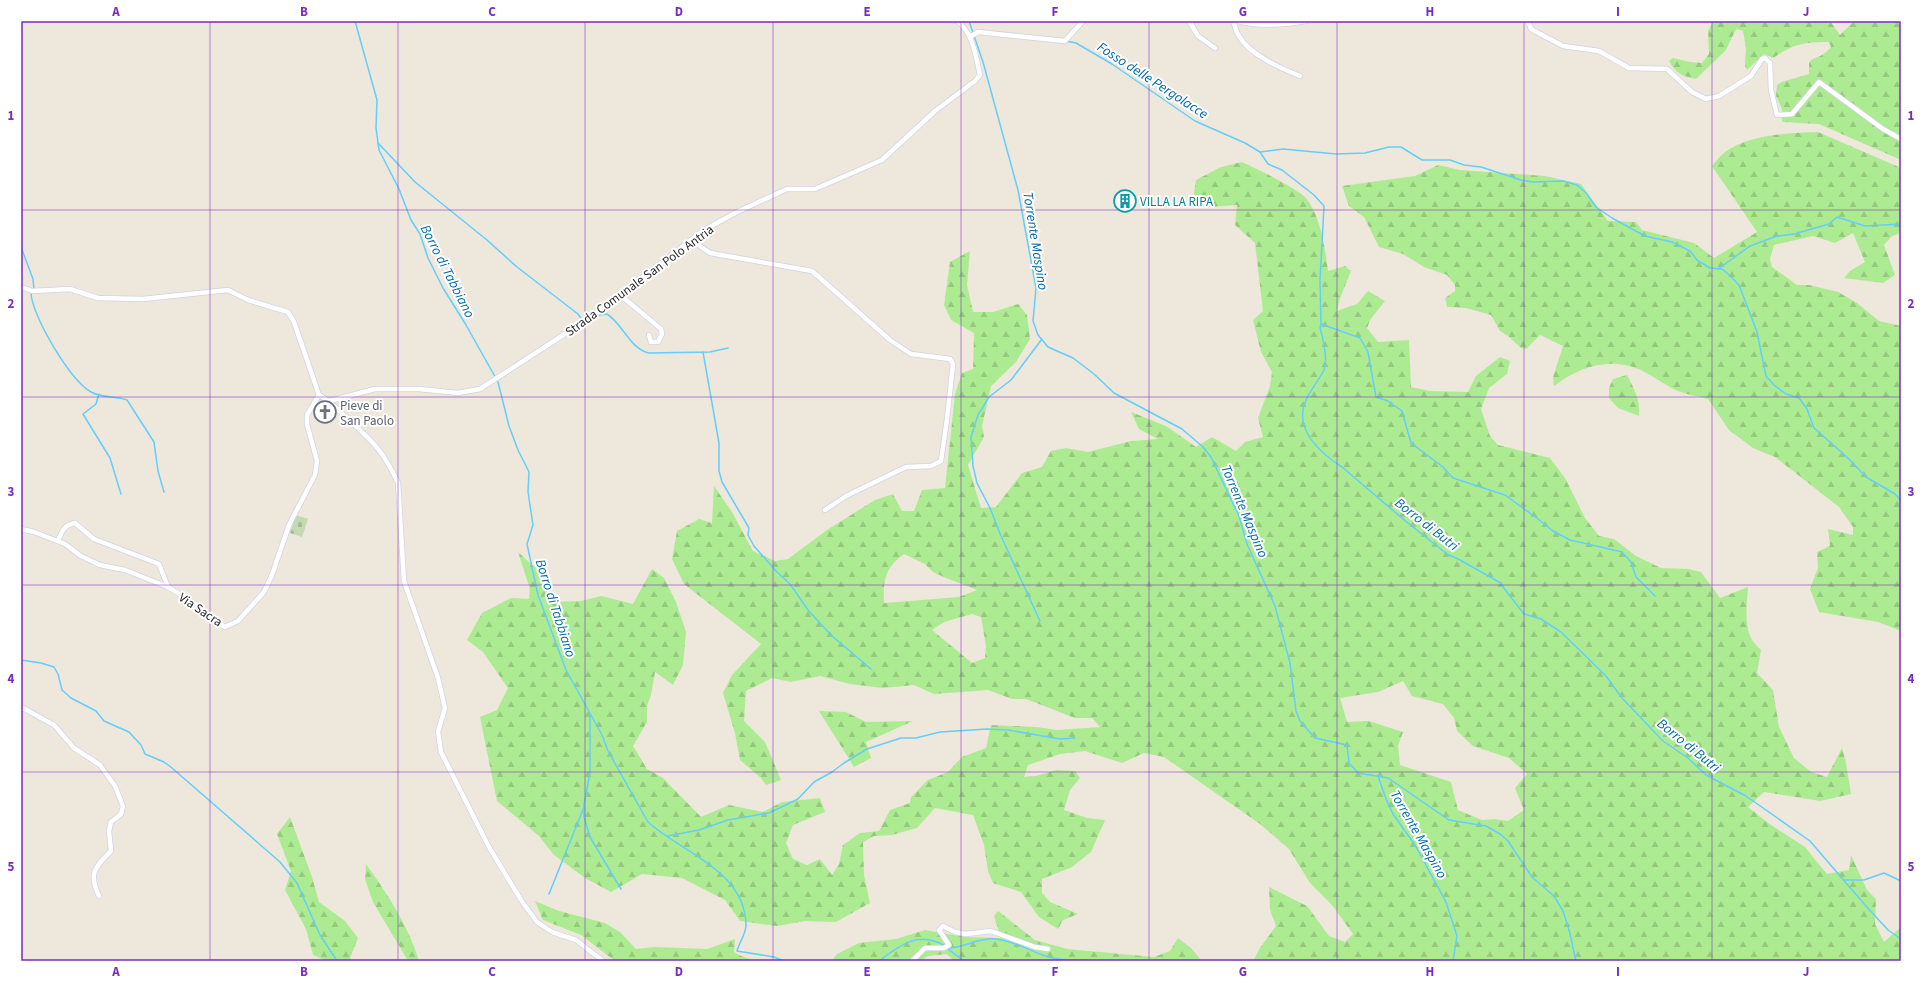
<svg xmlns="http://www.w3.org/2000/svg" width="1922" height="982" font-family="'Source Sans 3',sans-serif">
<style>
.forest{fill:url(#forest-firs);fill-rule:evenodd}
.cemetery{fill:url(#cemetery-stones)}
.lines{fill:none;stroke-linecap:round;stroke-linejoin:round}
.stream{stroke:#63cefb;stroke-width:1.5}
.minor-casing{stroke:#d0d4e5;stroke-width:6}
.minor{stroke:#fff;stroke-width:4.5}
.grid{fill:none;stroke:#7b2cbf;stroke-width:1;stroke-opacity:0.55}
.labels{text-anchor:middle;stroke-width:4;stroke-linejoin:round;paint-order:stroke}
.culture-label{font-size:13px;fill:#0d838f;stroke:#fff;text-anchor:start}
.street-label{font-size:13px;fill:#2b2b2b;stroke:#fff}
.worship-label{font-size:13px;fill:#5b616d;stroke:#fff;text-anchor:start}
.water-label{font-size:14px;font-style:italic;fill:#006aaa;stroke:#fff}
.neatline{fill:none;stroke:#7b2cbf;stroke-width:1.5}
.grid-label{font-size:13px;text-anchor:middle;font-weight:bold;fill:#7b2cbf}
</style>
<defs>
<pattern id="forest-firs" width="22" height="20" patternUnits="userSpaceOnUse"><rect width="22" height="20" fill="#adeb92"/><path d="M5 1l3.5 6h-7zM16 11l3.5 6h-7z" fill="#95ca7e"/></pattern>
<pattern id="cemetery-stones" width="16" height="16" patternUnits="userSpaceOnUse"><rect width="16" height="16" fill="#c3dab1"/><path d="M2 7V4a2 2 0 0 1 4 0v3zM10 15v-3a2 2 0 0 1 4 0v3z" fill="#a8bb98"/></pattern>
</defs>
<rect width="100%" height="100%" fill="#eee7db"/>
<g class="forest">
<path d="M1713 21H1830L1840 35 1854 21H1901V160L1819 124 1782 122V109L1776 96 1777 85 1782 82 1809 74V63L1812 59C1820 57 1826 53 1831 47L1829 42C1805 42 1793 44 1773 58L1764 54 1747 70 1745 66 1746 48 1743 31 1737 29 1734 33 1726 50 1696 79C1684 77 1675 73 1669 61L1673 58 1690 62 1702 63 1709 54 1708 31Z"/>
<path d="M1818 132 1901 168V233L1892 236 1884 245 1895 275 1883 283 1844 278 1850 271 1865 262 1853 233 1835 243 1813 236 1774 245 1770 259 1772 267 1797 285H1809L1838 292 1857 303 1879 321 1901 326V631L1878 622 1819 612 1810 589 1818 568 1817 552 1830 546 1828 529 1853 535V527L1839 507 1775 457 1753 448 1729 430 1708 399C1698 396 1688 395 1678 391 1666 386 1655 377 1643 371 1611 356 1581 366 1554 386L1553 377 1563 346 1540 335 1526 349 1521 348 1508 336 1500 331 1491 315 1466 308 1447 307 1445 298 1455 291V285L1447 275 1424 267 1403 254 1379 247 1364 217 1349 206 1342 186 1415 176 1438 165 1460 170 1545 176 1581 184 1608 221 1636 222 1642 230 1694 243 1714 258 1757 232 1712 166C1716 161 1720 156 1725 152 1750 134 1788 133 1818 132Z"/>
<path d="M1242 162C1255 168 1297 188 1306 198 1321 217 1325 248 1328 271L1345 266 1351 271 1340 298 1337 311 1357 304 1368 291 1385 301 1370 320 1367 328 1378 342 1409 340 1411 387 1430 391 1468 392 1476 376 1500 357 1510 361 1507 374 1489 388 1481 409 1490 436 1498 445 1550 458 1565 478 1585 518 1599 536 1614 539 1636 556 1661 568 1688 569 1701 572 1720 598 1748 587C1747 603 1744 623 1751 638 1753 642 1758 647 1761 650L1757 673 1773 690 1779 727 1794 758 1811 772 1827 777 1842 748 1846 763 1851 794 1820 801 1764 792 1748 807 1771 825 1805 847 1827 874 1849 870 1851 855 1867 890 1876 899 1875 924 1884 942 1901 927V961H1253L1260 948 1276 926 1270 909 1269 887 1307 906 1329 936 1345 942 1353 934 1332 905 1310 883 1289 849 1260 824 1164 757 1144 753 1122 763 1085 751 1060 754 1028 765 1024 777 1036 776 1056 770 1075 771 1080 778 1070 790 1064 810 1087 818 1105 820 1091 852 1072 867 1042 879V893L1050 902 1078 914 1063 920 1058 929 1039 917 1021 892 993 883 988 871 984 845 973 815 935 808 917 828 892 835 874 836 863 842 864 875 870 903 836 922 805 921 777 926 740 921 725 900 682 878 642 874 611 892 585 878 553 854 539 836 497 801 480 717 497 710 508 688 483 652 467 640 482 613 511 598 529 599 530 589 518 552 543 575 551 602 581 601 601 596 633 604 652 569 664 578 676 602 686 632 683 665 673 685 655 672 651 695 647 706V722L633 746 647 769 663 778 701 817 729 805 763 812 782 802 820 798 825 812 793 825 786 843 793 859 807 865 820 859 832 875 839 864 843 845 860 833 879 831 890 810 910 803 911 797 928 780 948 772 962 757 986 748 991 725 1037 727 1056 730 1100 727 1092 718H1075L1026 699H1012L988 690 934 694 914 685 883 688 850 684 820 676 791 682 772 678 746 691 744 721 765 742 781 780 766 785 761 778 740 760 735 733 723 693 732 675 761 644 684 584 672 559 677 531 699 519 712 523 714 486 732 512 753 551 775 561 788 559 827 530 875 500 893 494 902 511H914L922 490 945 488 955 394 962 373 973 369 974 333 951 320 944 305 950 262 970 251 967 285 973 312H993L1018 304 1027 315 1030 339 1016 362 991 386 982 426 984 437 968 465 981 508 996 507 1022 473 1042 467 1051 451 1066 448 1088 452 1131 441 1158 439 1139 429 1131 412 1166 426 1196 447 1212 437 1236 451 1245 442 1263 437 1258 418 1270 386 1272 372 1261 352 1253 320 1263 311 1255 243 1235 225 1237 205 1208 207 1193 200 1196 180 1221 167ZM904 554 925 564 933 572 946 578 977 590 959 597 884 603C883 580 885 568 904 554ZM972 614 981 617 986 646 985 658 972 663 932 630 944 622ZM1403 681 1412 696 1443 704 1454 718 1457 731 1473 746 1509 758 1527 774 1515 788 1524 810 1508 821 1495 819 1482 820 1458 810 1451 782 1400 765 1398 746 1403 732 1369 721 1347 722 1340 698 1378 692Z"/>
<path d="M1627 375C1634 388 1641 402 1639 416L1618 408 1609 398V388L1613 379Z"/>
<path d="M819 711 846 712 866 722 913 721 866 742 871 758 854 767Z"/>
<path d="M290 817 312 877 319 902 345 921 358 938 350 958 352 961H327L313 955 306 929 285 890 291 871 277 834Z"/>
<path d="M366 864C388 895 408 925 419 961H408L373 902 365 879Z"/>
<path d="M535 901 559 911 605 923 620 932 636 949 655 947 707 949 735 939 734 952 741 956 756 961H615L581 935 543 920Z"/>
<path d="M998 911 1035 940 1067 949 1154 957 1170 951 1178 938 1191 948 1202 961H954L947 954 928 956 921 961H832L837 954 859 943 896 939 925 930 965 937 1001 938 994 916Z"/>
</g>
<path class="cemetery" d="M296 515 308 519 302 537 290 533Z"/>
<g class="lines">
<g class="stream">
<path d="M355 21 377 100 376 128 379 150 399 189 411 220 420 234 428 258 443 288 466 325 498 382 509 426 518 450 529 472 528 492 533 525 527 544 538 595 566 670 602 735 608 751 648 822C682 853 745 870 746 925 746 934 739 943 737 951L774 957 784 961"/>
<path d="M969 21 983 62 1018 190 1036 288 1033 321 1038 335 1048 347 1073 358 1094 374 1114 393 1182 429 1203 447 1211 457 1239 516 1247 544 1275 606 1290 663 1296 711 1300 721 1315 738 1347 745 1349 763 1358 773 1388 778 1449 820 1486 826 1500 834 1508 841 1532 877 1554 896 1563 911 1569 930 1576 961"/>
<path d="M1066 41 1076 43 1112 64 1195 121 1245 143 1260 152 1283 149 1336 154 1365 153 1389 147H1401L1422 160H1450L1464 165 1481 167 1521 180 1534 182 1563 181 1577 185 1586 193 1596 207 1612 218 1645 236 1672 242 1690 251 1697 260 1710 268 1722 269 1728 274 1739 285 1757 332 1766 376 1774 385 1786 394 1799 398 1807 409 1814 428 1848 458 1866 477 1895 494 1901 500"/>
<path d="M378 143 415 182 487 240 517 267 578 314 585 324 600 315 607 314C623 324 630 349 649 353L710 352 728 348"/>
<path d="M1260 152 1268 164 1282 170 1314 195 1324 206 1320 280 1321 324 1320 328C1323 338 1328 360 1324 370 1319 380 1311 389 1306 400 1293 429 1320 453 1342 467L1403 519 1447 554 1460 560 1499 582 1524 614 1541 619 1561 632 1606 676 1622 698 1663 741 1688 758 1706 775 1746 796 1810 841 1865 905 1888 930 1901 939"/>
<path d="M21 247 33 279 34 290"/>
<path d="M1718 269 1750 246 1777 236 1794 234 1829 224 1837 217 1865 226 1901 224"/>
<path d="M31 293C32 316 70 380 91 392 101 398 116 396 127 400L154 442 158 471 164 492"/>
<path d="M1321 324 1360 338 1368 352 1376 397 1388 401 1402 411 1411 443 1443 467 1453 478 1505 495 1538 519 1553 531 1570 540 1622 552 1631 562 1636 577 1655 596"/>
<path d="M703 352 719 443V471L722 482 749 528 748 535 754 546 776 571 790 584 808 610 832 636 871 669"/>
<path d="M99 394 96 404 83 414 110 458 121 494"/>
<path d="M1040 621 1001 536 990 508 977 483 973 466 971 437 978 415 989 397 1011 380 1042 339"/>
<path d="M21 660 41 663 54 667 58 674 62 690 71 698 96 711 104 721 129 732 141 745 145 754 164 762 172 768 280 862 297 883 320 935 337 961"/>
<path d="M590 716V773L584 804V817L590 837 621 889"/>
<path d="M1378 776 1386 799 1393 814 1415 845 1446 902 1457 936 1453 961"/>
<path d="M668 836 699 830 728 820 769 813 798 799 814 782 832 772 844 763 867 749 901 738H916L940 732 987 729 1008 730 1060 739 1075 738"/>
<path d="M1844 880H1864L1884 873 1901 881"/>
<path d="M549 894 584 807"/>
<path d="M948 948C964 948 979 937 996 939 1014 941 1030 951 1048 957 1064 962 1083 959 1100 961"/>
<path d="M948 949 964 961"/>
<path d="M879 961C900 945 919 930 945 946"/>
</g>
<g class="minor-casing">
<g id="minor">
<path d="M1189 21 1198 36 1215 48"/>
<path d="M1233 21C1235 26 1236 32 1239 36 1250 55 1280 68 1300 76"/>
<path d="M1238 21C1260 27 1283 25 1306 21"/>
<path d="M1528 21 1531 29 1563 46 1599 51 1629 68 1667 69 1692 92 1706 99 1719 96 1751 76 1762 59 1765 58 1770 63 1771 90 1777 115 1792 114 1819 82 1883 129 1901 139"/>
<path d="M970 37 978 32 1065 41 1083 21"/>
<path d="M691 240 710 253 812 271 890 340 911 354 950 359 953 364 947 419 941 461 931 466 906 467 846 496 825 510"/>
<path d="M21 287 32 291 70 289 98 298 143 299 228 290 248 300 288 312 294 322 319 395"/>
<path d="M619 294 661 329 662 334 658 342H651L649 335"/>
<path d="M319 395C330 401 337 409 346 417 371 440 383 450 398 483L404 581 438 678 445 708 438 732 441 752 489 847 521 900 537 922 552 932 576 940 603 961"/>
<path d="M329 401 375 389H419L458 393 480 389 588 319 704 230 737 212 787 189H815L882 160 935 111 975 81 980 75C976 57 973 32 957 21"/>
<path d="M21 529 34 532 65 544 81 556 100 565 125 570 168 587 197 605 217 622 225 627 238 621 264 592 272 575 289 525 315 475 317 461 307 424V415L319 395"/>
<path d="M58 541C62 531 64 525 75 523L94 539 159 564 168 587"/>
<path d="M21 707 54 725 74 748 100 765 115 786 123 806 121 814 111 822 109 831 111 851C95 867 88 873 99 896"/>
<path d="M912 961 925 948H944L949 945 939 930 943 926 955 932 966 934 991 931 1035 947 1048 949"/>
</g>
</g>
<use href="#minor" class="minor"/>
</g>
<path class="grid" d="M210 21V961M398 21V961M585 21V961M773 21V961M961 21V961M1149 21V961M1337 21V961M1524 21V961M1712 21V961M21 210H1901M21 397H1901M21 585H1901M21 772H1901"/>
<defs>
<g id="building-ring" transform="scale(1.15)"><circle r="9.5" fill="#fff" stroke="#0f9aa8" stroke-width="1.5"/><path d="M-4-6H4V6H1V3H-1V6H-4ZM-2.5-4.3h1.7v1.8h-1.7ZM.8-4.3h1.7v1.8H.8ZM-2.5-1h1.7V.8h-1.7ZM.8-1h1.7V.8H.8Z" fill="#0f9aa8"/></g>
<g id="church-ring" transform="scale(1.15)"><circle r="9.5" fill="#fff" stroke="#6b7280" stroke-width="1.5"/><path d="M-1.2-6h2.4v3.5h3.3v2.4h-3.3V6h-2.4V-.1h-3.3v-2.4h3.3Z" fill="#6b7280"/></g>
</defs>
<g fill-rule="evenodd">
<use href="#building-ring" x="1125" y="201"/>
<use href="#church-ring" x="325" y="412"/>
</g>
<g class="labels">
<g class="culture-label">
<text x="1140" y="206">VILLA LA RIPA</text>
</g>
<g class="street-label">
<text transform="translate(639 280) rotate(-36)" y="5">Strada Comunale San Polo Antria</text>
<text transform="translate(201 609) rotate(34)" y="5">Via Sacra</text>
</g>
<g class="worship-label">
<text x="340" y="410">Pieve di<tspan x="340" dy="15">San Paolo</tspan></text>
</g>
<g class="water-label">
<text transform="translate(1153 80) rotate(33)" y="5">Fosso delle Pergolacce</text>
<text transform="translate(1036 241) rotate(81)" y="5">Torrente Maspino</text>
<text transform="translate(448 271) rotate(63)" y="5">Borro di Tabbiano</text>
<text transform="translate(1245 511) rotate(67)" y="5">Torrente Maspino</text>
<text transform="translate(1427 524) rotate(38)" y="5">Borro di Butri</text>
<text transform="translate(556 608) rotate(72)" y="5">Borro di Tabbiano</text>
<text transform="translate(1689 745) rotate(39)" y="5">Borro di Butri</text>
<text transform="translate(1419 834) rotate(60)" y="5">Torrente Maspino</text>
</g>
</g>
<rect width="1922" height="982" fill="none" stroke="#ffffff" stroke-width="44"/>
<rect x="22" y="22" width="1878" height="938" class="neatline"/>
<g class="grid-label">
<text x="116" y="16">A</text>
<text x="304" y="16">B</text>
<text x="492" y="16">C</text>
<text x="679" y="16">D</text>
<text x="867" y="16">E</text>
<text x="1055" y="16">F</text>
<text x="1243" y="16">G</text>
<text x="1430" y="16">H</text>
<text x="1618" y="16">I</text>
<text x="1806" y="16">J</text>
<text x="11" y="120">1</text>
<text x="1911" y="120">1</text>
<text x="11" y="308">2</text>
<text x="1911" y="308">2</text>
<text x="11" y="496">3</text>
<text x="1911" y="496">3</text>
<text x="11" y="683">4</text>
<text x="1911" y="683">4</text>
<text x="11" y="871">5</text>
<text x="1911" y="871">5</text>
<text x="116" y="976">A</text>
<text x="304" y="976">B</text>
<text x="492" y="976">C</text>
<text x="679" y="976">D</text>
<text x="867" y="976">E</text>
<text x="1055" y="976">F</text>
<text x="1243" y="976">G</text>
<text x="1430" y="976">H</text>
<text x="1618" y="976">I</text>
<text x="1806" y="976">J</text>
</g>
</svg>
